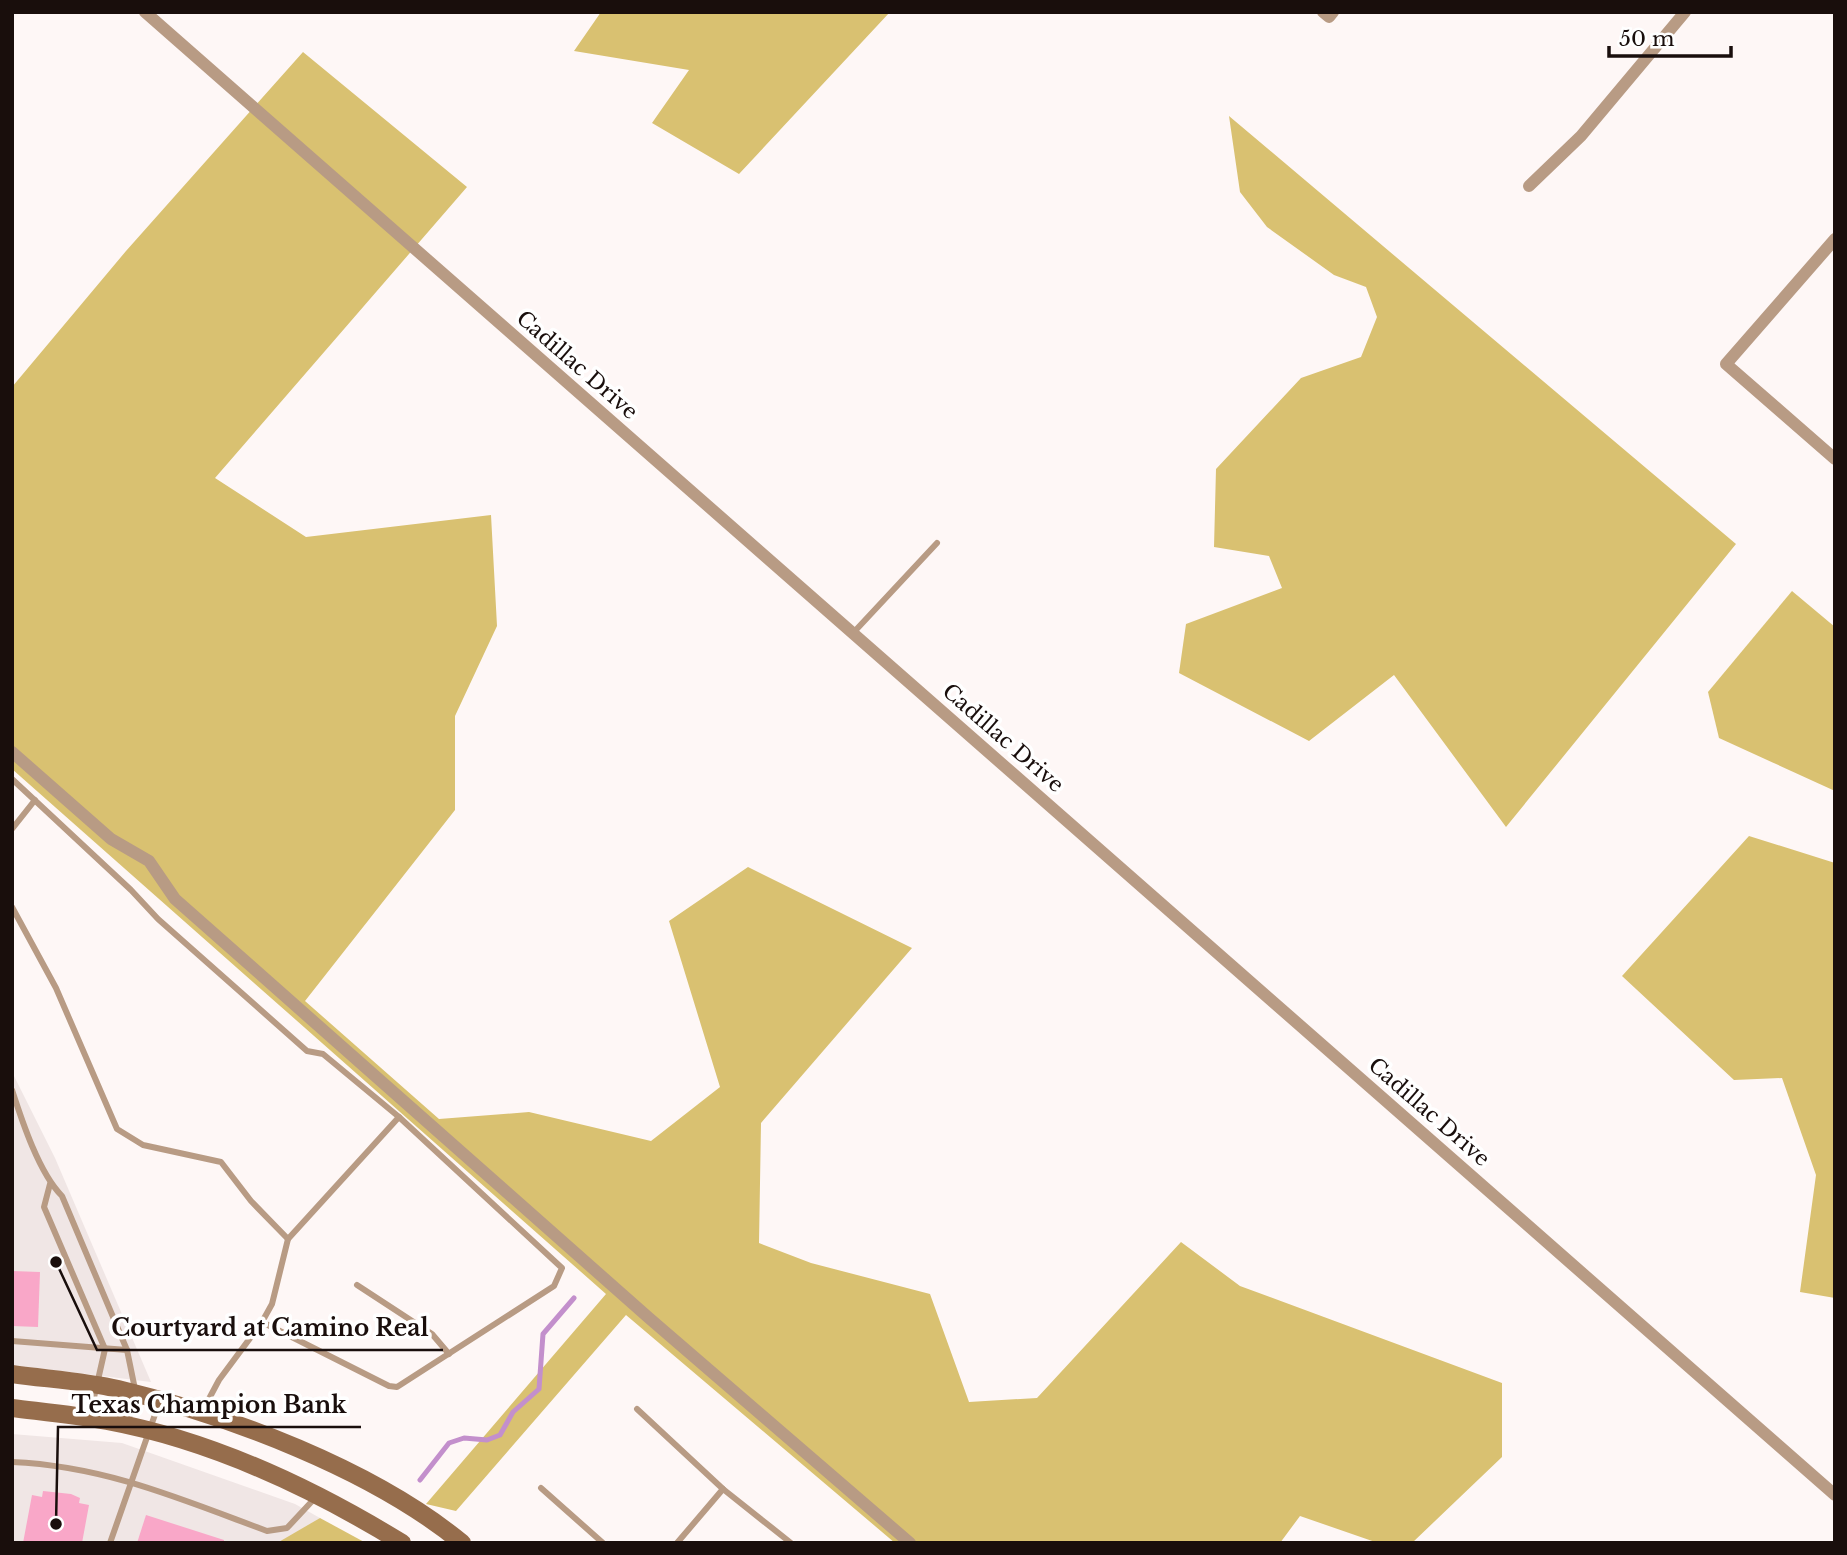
<svg xmlns="http://www.w3.org/2000/svg" width="1847" height="1555" font-family="'Libre Baskerville',serif">
<style>
.built{fill:#f0e6e5}
.forest{fill:#d9c171}
.lines{fill:none;stroke-linecap:round;stroke-linejoin:round}
.stream{stroke:#c38fcc;stroke-width:5}
.building{fill:#f9a7c8}
.service{stroke:#b89b84;stroke-width:6}
.minor{stroke:#b89b84;stroke-width:12}
.secondary{stroke:#966d4c;stroke-width:18}
.labels{text-anchor:middle;stroke-width:7;stroke-linejoin:round;paint-order:stroke}
.street-label{font-size:21px;fill:#190e0c;stroke:#fff}
.leader{fill:none;stroke:#190e0c;stroke-width:2.5}
.callout-dot{fill:#190e0c;stroke:#fff;stroke-width:2.5}
.callout-label{font-size:23px;text-anchor:middle;font-weight:bold;fill:#190e0c;stroke:#fff;stroke-width:7;stroke-linejoin:round;paint-order:stroke}
</style>
<rect width="100%" height="100%" fill="#fef7f6"/>
<g class="built">
<path d="M12 1072 55 1158 151 1382 12 1365Z"/>
<path d="M12 1434 122 1443 295 1504 320 1518 282 1543H12Z"/>
</g>
<g class="forest">
<path d="M601 12H890L739 174 652 123 689 70 574 51Z"/>
<path d="M303 52 467 187 215 478 306 537 491 515 497 626 455 716V810L305 1001 439 1119 529 1112 651 1141 720 1087 669 921 748 867 912 948 761 1123 759 1243 811 1263 930 1294 969 1402 1037 1398 1181 1242 1240 1286 1502 1383V1457L1412 1543H1378L1300 1516 1280 1543H895L626 1315 456 1511 426 1504 606 1294 12 769V387L126 251Z"/>
<path d="M1229 116 1736 544 1506 827 1394 675 1309 741 1179 673 1186 624 1282 588 1269 556 1214 547 1216 469 1301 378 1361 357 1377 317 1366 287 1334 275 1267 227 1240 192Z"/>
<path d="M1792 591 1835 627V791L1719 738 1708 692Z"/>
<path d="M1749 836 1835 863V1298L1800 1292 1816 1175 1782 1078 1734 1080 1622 976Z"/>
<path d="M320 1518 366 1543H277Z"/>
</g>
<g class="lines">
<path class="stream" d="M420 1480 449 1443 464 1438 487 1440 500 1435 513 1412 539 1389 543 1334 574 1298"/>
</g>
<g class="building">
<path d="M12 1271 40 1272 38 1327 12 1326Z"/>
<path d="M43 1491 71 1494 80 1498 79 1503 89 1505 82 1543H23L32 1495 42 1497Z"/>
<path d="M146 1515 224 1540V1543H137Z"/>
</g>
<g class="lines">
<g class="service">
<path d="M854 632 937 543"/>
<path d="M12 779 131 890 158 919 307 1051 323 1054 399 1117 562 1268 554 1286 397 1387 389 1386 262 1322"/>
<path d="M12 829 35 800"/>
<path d="M12 907 56 988 117 1129 143 1145 221 1162 251 1201 288 1239"/>
<path d="M12 1090C22 1121 39 1173 62 1196L127 1350 136 1394 127 1424"/>
<path d="M50 1184 44 1207 105 1349 90 1415"/>
<path d="M357 1285 432 1334 449 1354"/>
<path d="M12 1341 127 1350"/>
<path d="M637 1409 723 1489 791 1543"/>
<path d="M203 1410 219 1380 262 1322 272 1304 288 1239 399 1117"/>
<path d="M12 1462C105 1466 181 1499 267 1531L287 1528 315 1498"/>
<path d="M541 1488 603 1543"/>
<path d="M110 1543 159 1403"/>
<path d="M677 1543 723 1489"/>
</g>
<g class="minor">
<path d="M145 12 1835 1495"/>
<path d="M1323 12 1329 17 1333 12"/>
<path d="M1529 186 1581 136 1685 12"/>
<path d="M1835 239 1726 364 1835 459"/>
<path d="M12 752 111 839 149 861 175 899 649 1318 910 1543"/>
</g>
<g class="secondary">
<path d="M12 1374C47 1379 84 1381 118 1389 230 1416 372 1469 462 1543"/>
<path d="M12 1408C44 1412 76 1415 107 1421 210 1440 314 1489 402 1543"/>
</g>
</g>
<g class="labels">
<g class="street-label">
<text transform="translate(577 365) rotate(41)" y="7">Cadillac Drive</text>
<text transform="translate(1003 738) rotate(41)" y="7">Cadillac Drive</text>
<text transform="translate(1429 1112) rotate(41)" y="7">Cadillac Drive</text>
</g>
</g>
<path class="leader" d="M56 1262L97 1350H443M56 1524L58 1427H361"/>
<g class="callout-dot">
<circle cx="56" cy="1262" r="7"/>
<circle cx="56" cy="1524" r="7"/>
</g>
<g class="callout-label">
<text x="270" y="1336">Courtyard at Camino Real</text>
<text x="209" y="1413">Texas Champion Bank</text>
</g>
<rect width="1847" height="1555" fill="none" stroke="#190e0c" stroke-width="28"/>
<path d="M1609 46v10h122v-10" fill="none" stroke="#190e0c" stroke-width="3.5"/>
<text x="1619" y="46" font-size="21" fill="#190e0c" stroke="#ffffff" stroke-width="5" paint-order="stroke">50 m</text>
</svg>
